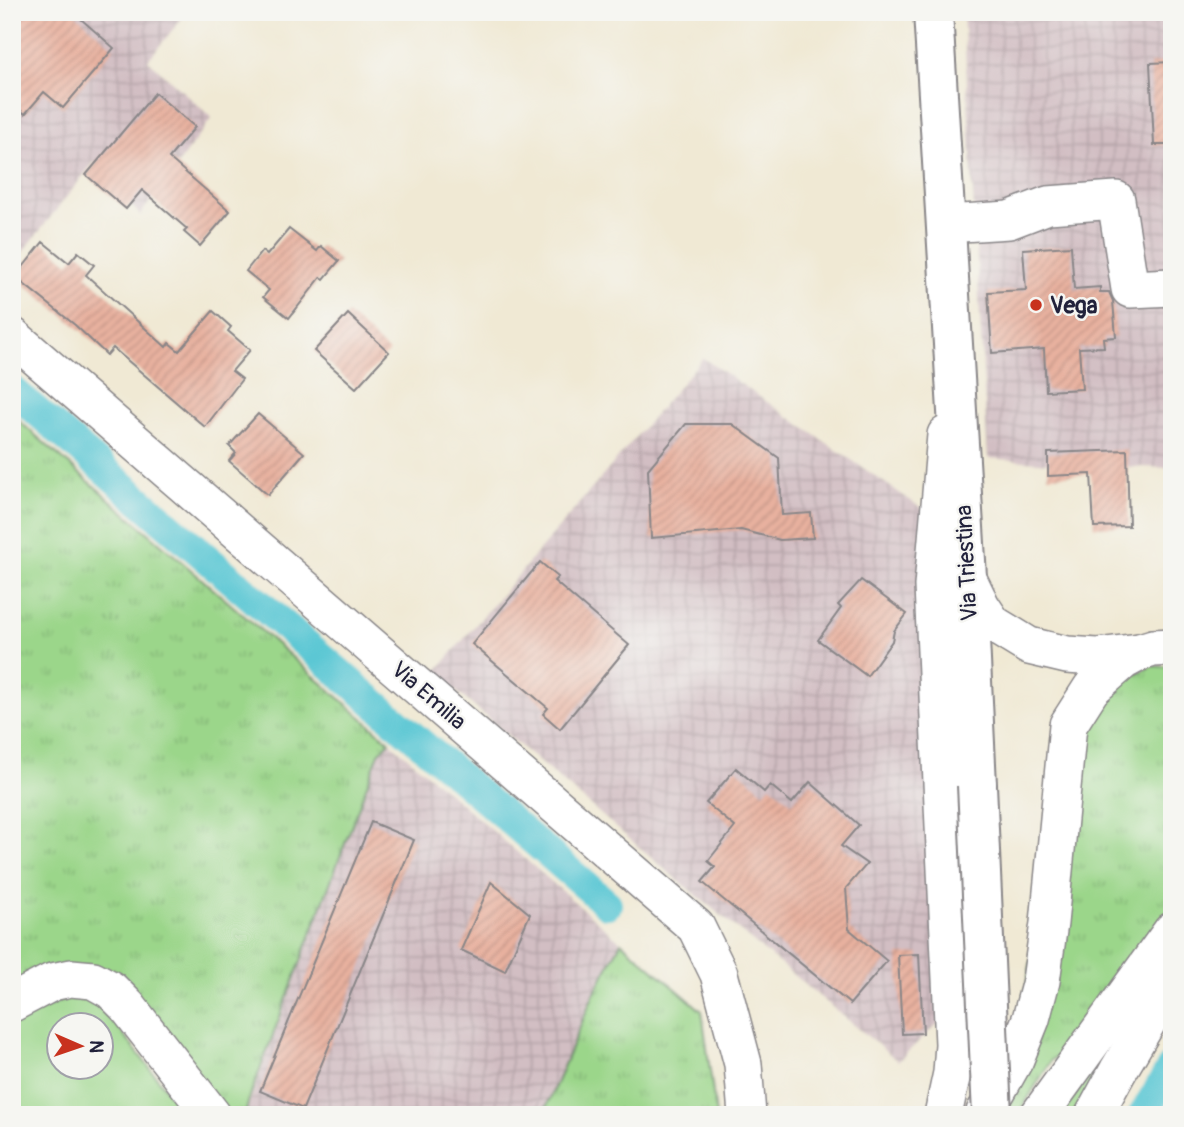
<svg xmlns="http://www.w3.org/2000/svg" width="1184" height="1127" font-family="Pangolin,sans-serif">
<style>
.industrial{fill:url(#industrial-grid)}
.grass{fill:url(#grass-tufts);stroke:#5e7c62;stroke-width:2}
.green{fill:#9bd68a;stroke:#5e7c62;stroke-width:2;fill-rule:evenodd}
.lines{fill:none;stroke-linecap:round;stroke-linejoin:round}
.canal{stroke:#5bc7d4;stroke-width:30}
.building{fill:url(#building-hatch)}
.minor-casing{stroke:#898688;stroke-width:40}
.major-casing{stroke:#898688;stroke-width:42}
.minor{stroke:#fff;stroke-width:37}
.major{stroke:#fff;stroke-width:38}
.major-bridge-casing{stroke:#898688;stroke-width:42;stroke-linecap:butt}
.major-bridge{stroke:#fff;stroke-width:38}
.poi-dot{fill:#c8321e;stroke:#f6f6f2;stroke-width:2.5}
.labels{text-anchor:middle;stroke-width:5;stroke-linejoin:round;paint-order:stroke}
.poi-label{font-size:23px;font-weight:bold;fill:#22223b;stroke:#f6f6f2;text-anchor:start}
.street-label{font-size:23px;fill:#22223b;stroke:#f6f6f2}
</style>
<defs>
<pattern id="industrial-grid" width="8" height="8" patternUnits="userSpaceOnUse" patternTransform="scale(1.75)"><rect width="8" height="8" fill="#d2bec3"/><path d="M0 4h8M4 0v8" fill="none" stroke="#b4a3a8"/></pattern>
<pattern id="grass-tufts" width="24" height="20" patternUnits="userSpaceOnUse" patternTransform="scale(1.75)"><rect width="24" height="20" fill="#9bd68a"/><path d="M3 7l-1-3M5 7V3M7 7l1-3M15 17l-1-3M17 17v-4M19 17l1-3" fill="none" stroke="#85b778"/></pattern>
<pattern id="building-hatch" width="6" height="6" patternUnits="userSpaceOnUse" patternTransform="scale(1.75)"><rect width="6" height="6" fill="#e8b19f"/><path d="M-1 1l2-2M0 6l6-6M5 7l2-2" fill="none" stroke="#c7988a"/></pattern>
</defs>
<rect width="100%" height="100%" fill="#f6f6f2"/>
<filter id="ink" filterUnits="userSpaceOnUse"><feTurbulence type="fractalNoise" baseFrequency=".0143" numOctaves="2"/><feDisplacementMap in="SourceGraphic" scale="14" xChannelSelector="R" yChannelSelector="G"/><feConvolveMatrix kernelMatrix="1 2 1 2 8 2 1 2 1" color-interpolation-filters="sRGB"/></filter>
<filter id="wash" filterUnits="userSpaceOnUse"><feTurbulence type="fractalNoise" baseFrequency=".00686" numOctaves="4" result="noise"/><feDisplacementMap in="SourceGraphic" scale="28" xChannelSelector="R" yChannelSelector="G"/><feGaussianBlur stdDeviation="1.57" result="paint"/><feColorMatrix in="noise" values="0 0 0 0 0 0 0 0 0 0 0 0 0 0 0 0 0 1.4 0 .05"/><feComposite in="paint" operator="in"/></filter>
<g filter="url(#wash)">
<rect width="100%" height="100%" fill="#f0e9d4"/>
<g class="industrial">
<path d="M12 12H187L148 60 212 118 140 215 94 162 12 266Z"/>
<path d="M963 12H1172V468L1076 465 988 458Z"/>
<path d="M703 358 933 516 960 1003 898 1061 673 876 435 673Z"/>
<path d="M390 742 621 942 592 998 543 1115H257L246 1111 379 753Z"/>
</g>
<g class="grass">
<path d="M12 415 390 742 379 753 249 1099 246 1111 257 1115H195L103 993 72 991 12 1022Z"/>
<path d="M1153 666 1172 667V909L1063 1054 1052 1059 1022 1108 1016 1115H1001L1077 726 1109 684Z"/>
<path d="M621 942 702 1011 716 1115H543L592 998Z"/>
<path d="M1144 997 1081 1115H1061Z"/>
</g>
<path class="green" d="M68 997 88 998 102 1007 186 1115H12V1024ZM60 1026H102V1068H60Z"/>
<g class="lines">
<g class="canal">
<path d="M12 390 607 904"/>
<path d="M1143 1115 1172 1067"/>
</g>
</g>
<g id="blocks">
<g class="building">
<path d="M12 12H73L114 48 63 108 44 92 25 114 12 103Z"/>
<path d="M1172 62V145H1154L1150 63Z"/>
<path d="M155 93 195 127 169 158 230 211 200 246 184 232 187 229 142 190 126 209 86 175Z"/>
<path d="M289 229 317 251 321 246 339 261 324 279 321 277 289 318 263 297 269 290 246 271 262 251 267 255Z"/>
<path d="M43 242 69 263 78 252 94 265 86 275 166 347 169 343 179 351 213 311 231 327 228 331 250 350 232 371 242 379 205 427 113 348 107 355 75 325 15 277Z"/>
<path d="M1071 246 1074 289 1100 287V292H1109L1113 301 1116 337 1103 338 1104 347 1079 348 1082 389 1046 391 1044 349 992 353 988 292 1026 290 1023 249Z"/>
<path d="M348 314 389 352 356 388 314 351Z"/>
<path d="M258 414 304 453 268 495 229 461 236 453 229 446Z"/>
<path d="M686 424H732L779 458 782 515 811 513 813 538 780 540 741 530 651 538 648 469Z"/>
<path d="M1127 450 1129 526 1094 527 1091 474 1048 476V453Z"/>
<path d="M540 562 558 577 554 581 629 645 560 729 543 714 548 708 472 644Z"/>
<path d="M861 580 907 614 894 631 892 641 867 676 818 640 841 608 838 605Z"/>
<path d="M736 768 764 792 770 785 792 803 810 782 859 825 841 846 867 864 846 888 849 929 887 961 850 1004 702 882 715 867 708 861 735 827 706 803Z"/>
<path d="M371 822 414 840 303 1109 260 1091Z"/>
<path d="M491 882 530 914 505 971 461 950Z"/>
<path d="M919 954 923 1033 902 1034 898 955Z"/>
</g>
</g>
</g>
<g filter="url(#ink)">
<use href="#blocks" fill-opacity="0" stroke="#898688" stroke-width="2"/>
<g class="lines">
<g class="minor-casing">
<g id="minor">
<path d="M946 224 1009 220 1048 205 1116 200 1130 289 1172 287"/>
<path d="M12 336 696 927 719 974 743 1064 747 1115"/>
<path d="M967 577 981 606 993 624 1029 646 1067 655 1097 657 1139 652"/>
<path d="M12 1003 52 982 71 978 93 980 111 990 127 1006 212 1115"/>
<path d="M985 1112 1015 1059 1031 1019 1041 981 1049 923 1068 725 1091 689 1123 661 1140 652 1153 648 1172 647"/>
<path d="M943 1115 952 1073 954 1044 933 586 946 435"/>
<path d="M1039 1115 1172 931"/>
<path d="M1094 1115 1118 1071 1172 980"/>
</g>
</g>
<g class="major-casing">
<path id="major" d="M933 12 967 577 977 785"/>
</g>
<use href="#minor" class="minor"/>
<use href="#major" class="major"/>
<g class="major-bridge-casing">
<path id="major-bridge" d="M977 785 992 1115"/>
</g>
<use href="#major-bridge" class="major-bridge"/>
</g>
</g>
<circle class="poi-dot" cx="1036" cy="305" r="7"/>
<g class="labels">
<g class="poi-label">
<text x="1050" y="313">Vega</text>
</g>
<g class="street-label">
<text transform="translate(966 563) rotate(-93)" y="8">Via Triestina</text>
<text transform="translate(429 695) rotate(41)" y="8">Via Emilia</text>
</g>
</g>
<rect width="1184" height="1127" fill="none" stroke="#f6f6f2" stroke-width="42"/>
<g transform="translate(80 1046) rotate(92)"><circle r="33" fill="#f6f6f2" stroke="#a1a1a9" stroke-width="2"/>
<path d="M0-5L12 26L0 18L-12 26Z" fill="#c8321e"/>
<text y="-10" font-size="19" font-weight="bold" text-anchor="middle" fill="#22223b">N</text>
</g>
</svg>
